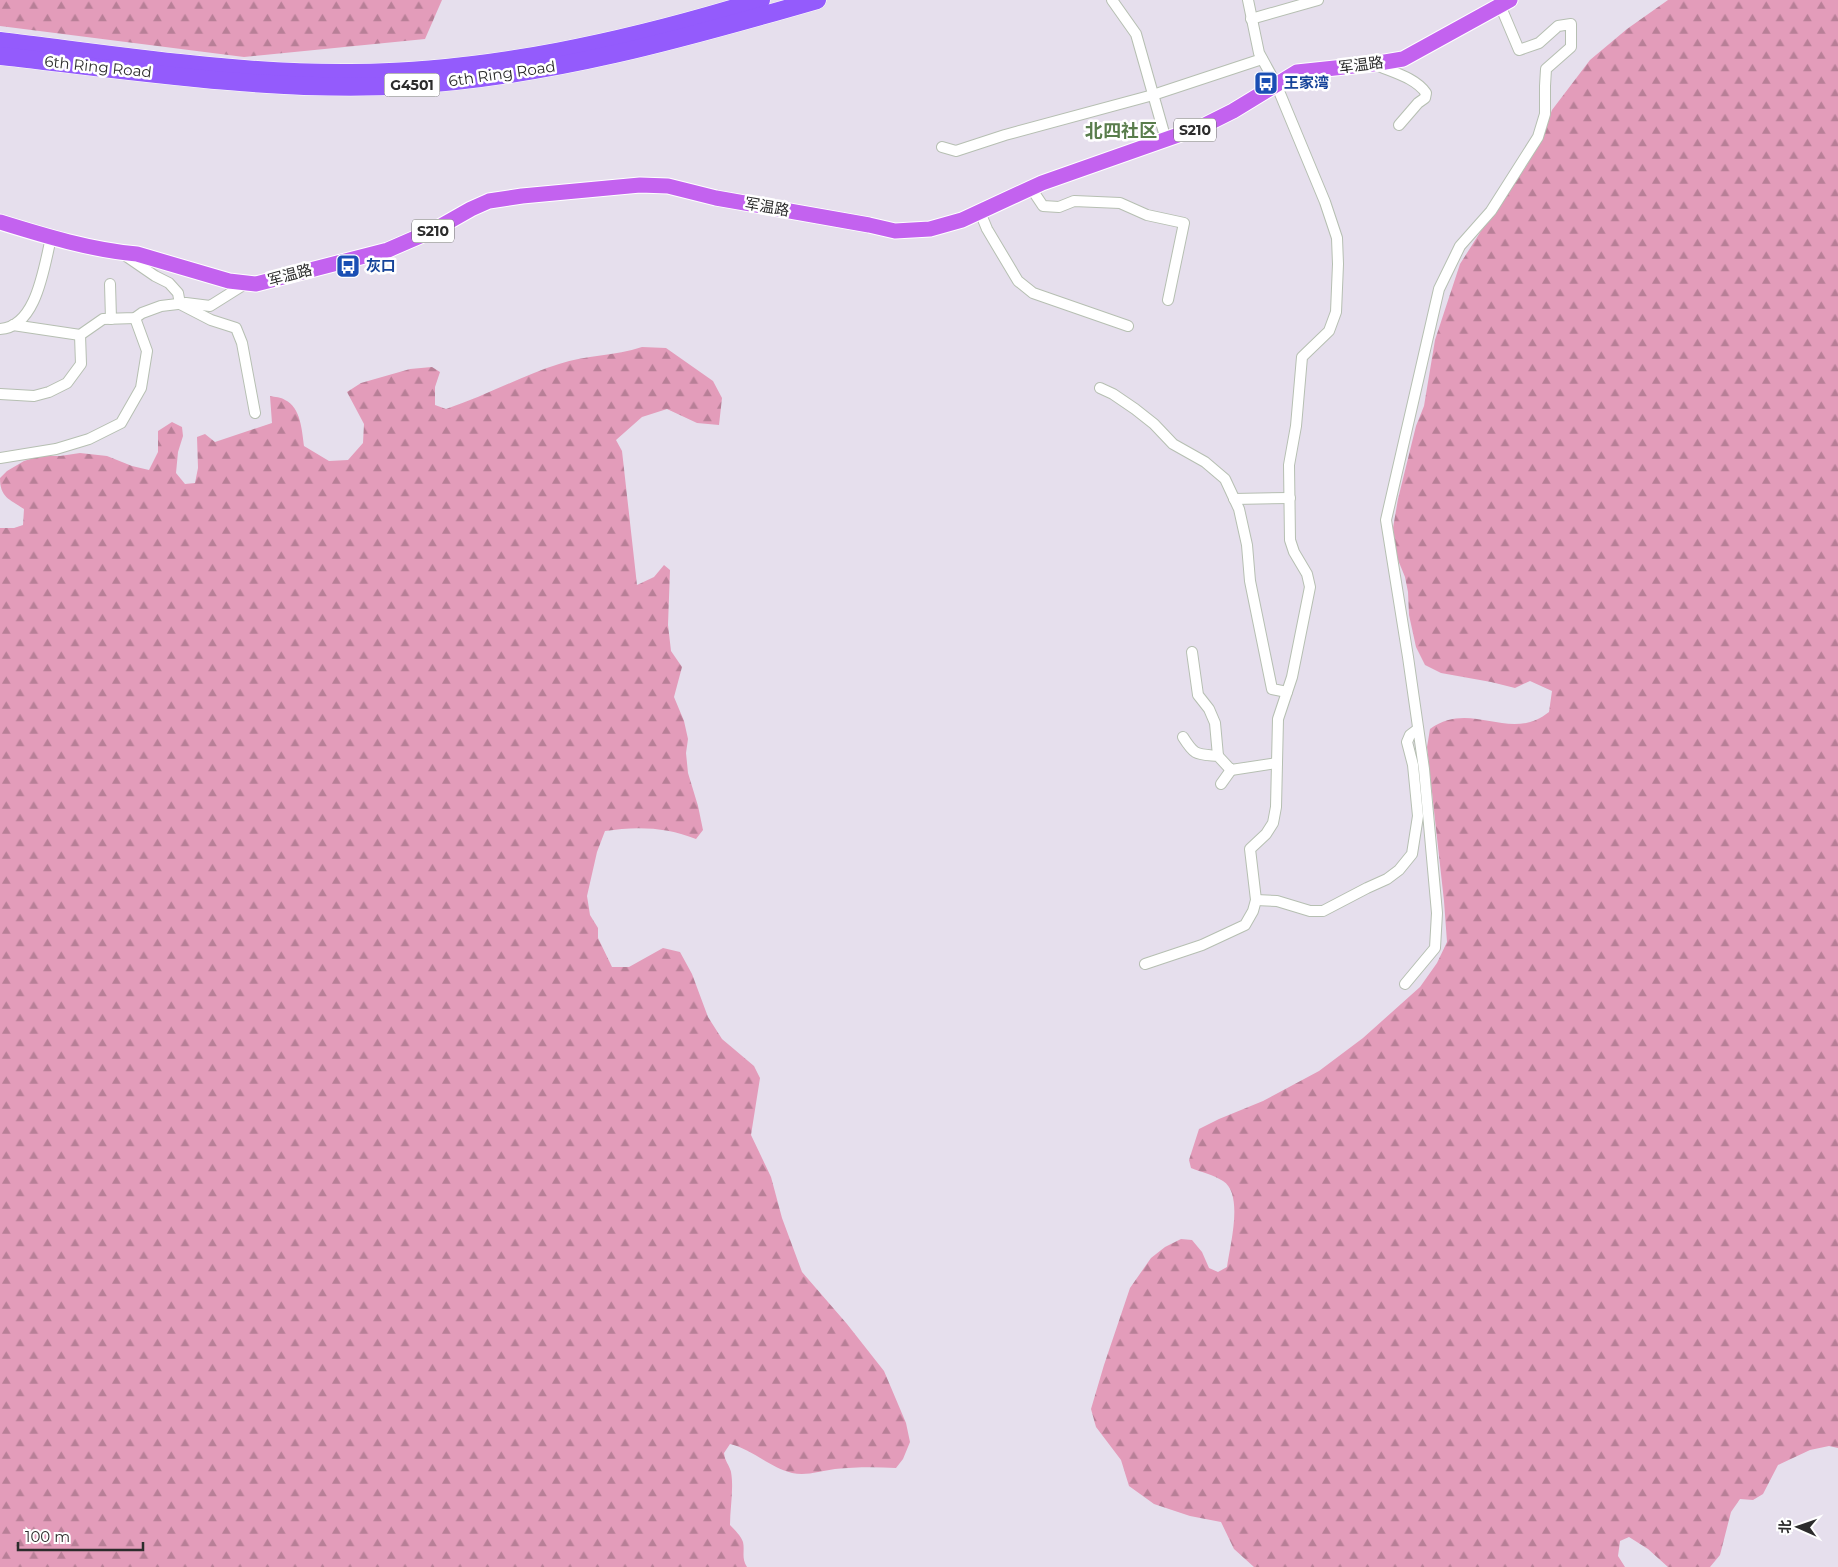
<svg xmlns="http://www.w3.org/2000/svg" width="1838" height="1567" font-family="Montserrat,'Noto Sans SC',sans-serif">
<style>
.forest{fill:url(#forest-firs)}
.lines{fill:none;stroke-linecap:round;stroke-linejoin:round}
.minor-casing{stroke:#b6bfb2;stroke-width:12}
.primary-casing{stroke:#fff;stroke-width:17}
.motorway-casing{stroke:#fff;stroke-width:19}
.minor{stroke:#fff;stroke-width:10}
.primary{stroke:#c362ef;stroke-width:15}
.motorway{stroke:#945bfc;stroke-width:18}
.labels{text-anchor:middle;stroke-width:5;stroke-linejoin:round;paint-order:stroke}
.shield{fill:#fff;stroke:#6b6b6b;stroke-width:1}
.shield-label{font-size:14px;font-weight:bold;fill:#2c2c2c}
.street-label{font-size:15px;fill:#2c2c2c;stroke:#fff}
.transit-label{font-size:15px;font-weight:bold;fill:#164399;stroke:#fff;text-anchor:start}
.quarter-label{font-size:18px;font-weight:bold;fill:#597d4c;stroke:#fff}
</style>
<defs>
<pattern id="forest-firs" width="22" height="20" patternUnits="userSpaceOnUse" patternTransform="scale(1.25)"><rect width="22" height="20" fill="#e39cba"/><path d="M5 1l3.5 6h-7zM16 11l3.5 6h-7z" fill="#b87f97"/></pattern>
</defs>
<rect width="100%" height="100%" fill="#e6dfed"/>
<g class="forest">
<path d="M0 0H442L425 39 244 57 0 26Z"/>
<path d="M1668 0H1838V1448L1829 1446 1810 1450 1778 1465 1763 1494 1753 1500 1740 1499 1731 1512 1720 1555 1710 1567H1668L1648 1549 1629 1537 1620 1541 1618 1556 1625 1567H1254L1234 1549 1221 1522 1190 1516 1154 1504 1129 1486 1121 1460 1096 1427 1091 1409 1104 1365 1130 1288 1151 1258 1165 1247 1181 1239 1192 1240 1202 1252 1209 1268 1218 1272 1227 1267C1230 1245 1244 1194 1223 1181 1214 1175 1201 1172 1191 1168L1189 1160 1199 1129 1219 1119 1263 1101 1319 1071 1363 1038 1420 987 1437 963 1447 942 1444 901 1427 747 1430 729C1472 699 1509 744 1549 712L1552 691 1530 681 1515 688 1491 682 1441 673 1425 665 1416 647 1409 615 1408 592 1405 577 1396 555 1393 528 1398 499 1416 426 1424 406 1435 340 1460 264 1481 231 1527 165 1543 134 1552 110 1590 60 1627 29Z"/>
<path d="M642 347 666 348 713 381 722 398 719 425 697 423 667 409 642 417 616 440 622 451 637 585 654 577 664 565 670 570 668 625 671 651 682 667 674 697 684 721 688 739 686 753 688 773 698 806 703 830 696 839C667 827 636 826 605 831L597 852 587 896 590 915 598 928V938L612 967H629L663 948 680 952 692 974 708 1017 722 1039 754 1066 760 1078 751 1135 771 1177 782 1218 802 1272 847 1324 884 1371 906 1423 910 1442 903 1459 896 1468C876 1467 855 1467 835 1469 820 1471 807 1476 792 1473 770 1468 752 1449 730 1444L724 1453C725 1462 729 1464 731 1472 734 1489 730 1508 730 1525 735 1530 741 1536 743 1542 745 1551 741 1558 747 1567H0V528H14L23 525 24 509C9 499 0 497 0 478L7 471 24 461 40 456H60L80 453 107 456 132 466 149 470 158 452V431L172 422 182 427 183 436 178 452 176 473 185 484 195 483 198 468 197 437 205 434 215 442 272 423 270 396C275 397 281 397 285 400 301 407 302 432 304 446L329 461 348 460 363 443 364 424 347 392 361 383 410 369 432 367 440 372 435 387V405L446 409C485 396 521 376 559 364 586 355 615 356 642 347Z"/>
</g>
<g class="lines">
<g class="minor-casing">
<g id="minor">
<path d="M1112 0 1136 34 1166 140"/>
<path d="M1251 19 1318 0"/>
<path d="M1374 64C1391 72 1415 77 1426 93L1425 98 1418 103 1399 125"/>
<path d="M942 147 956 151 1005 135 1153 95 1262 59"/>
<path d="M1031 188 1043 206 1059 207 1074 201 1120 203 1147 215 1184 223 1168 300"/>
<path d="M980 212 987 229 1018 281 1033 293 1128 326"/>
<path d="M123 254 155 276 169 283 178 293 180 304 211 320 236 328 242 343 255 413"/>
<path d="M110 284 111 319"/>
<path d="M13 325 80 335 103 319 135 318 142 313 161 306 186 303 210 306 245 284"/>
<path d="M0 329C37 327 44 266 51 238"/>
<path d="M1100 388 1113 394 1135 409 1154 424 1173 444 1205 462 1225 479 1239 509 1247 545 1250 581 1272 689 1287 692"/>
<path d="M0 394 34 396 49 392 67 383 81 364 80 335"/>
<path d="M0 458 56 449 89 439 121 423 141 388 147 351 135 318"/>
<path d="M1234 499 1290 498"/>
<path d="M1192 652 1198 695 1209 709 1215 723 1218 756"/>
<path d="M1183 737C1195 756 1196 754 1218 756L1231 770 1277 763"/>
<path d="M1221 784 1231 770"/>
<path d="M1256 900 1277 901 1310 911H1323L1367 888 1387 879 1399 870 1412 854 1418 816 1413 765 1407 742 1410 735 1418 729"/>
<path d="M1145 964 1202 945 1245 925 1253 911 1256 900 1250 849 1266 834 1273 823 1276 807 1278 719 1292 677 1310 587 1307 574 1294 552 1290 540 1289 465 1296 426 1302 357 1329 331 1336 312 1338 264 1337 238 1325 202 1276 84 1259 53 1248 0"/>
<path d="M1405 984 1435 948 1437 913 1424 769 1408 657 1386 520 1439 289 1460 246 1491 211 1538 137 1545 114V86L1546 69 1571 47V24L1558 26 1539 43 1519 50 1500 5"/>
</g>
</g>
<g class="primary-casing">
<path id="primary" d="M0 222C45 236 91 250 137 254L229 281 256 284 388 250 434 230 471 209 489 201 522 196 640 185 668 186 716 198 869 225 895 231 930 229 962 220 1042 183 1201 127 1233 111 1297 72 1373 64 1403 59 1510 0"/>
</g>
<g class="motorway-casing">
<g id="motorway">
<path d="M0 41C116 55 234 74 351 73 490 72 628 41 761 0"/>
<path d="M0 56C136 71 274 93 410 85 551 76 682 39 817 0"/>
</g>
</g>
<use href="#minor" class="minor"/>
<use href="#primary" class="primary"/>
<use href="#motorway" class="motorway"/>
</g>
<defs>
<g id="bus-square" transform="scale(1.25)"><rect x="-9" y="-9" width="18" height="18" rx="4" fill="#1a4fb4" stroke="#fff"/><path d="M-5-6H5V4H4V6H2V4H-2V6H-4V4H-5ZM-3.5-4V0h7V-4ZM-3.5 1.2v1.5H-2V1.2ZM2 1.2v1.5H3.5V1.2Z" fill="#fff"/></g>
</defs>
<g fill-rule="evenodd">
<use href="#bus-square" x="1266" y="83"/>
<use href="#bus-square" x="348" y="266"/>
</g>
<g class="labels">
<g class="shield">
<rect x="384.5" y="73.5" width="55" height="23" rx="4"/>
<rect x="1174" y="118.5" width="42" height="23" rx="4"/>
<rect x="412" y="219.5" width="42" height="23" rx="4"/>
</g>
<g class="shield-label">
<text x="412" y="90">G4501</text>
<text x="1195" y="135">S210</text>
<text x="433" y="236">S210</text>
</g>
<g class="street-label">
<text transform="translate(1361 65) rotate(-7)" y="5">军温路</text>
<text transform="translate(98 67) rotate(6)" y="5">6th Ring Road</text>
<text transform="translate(502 74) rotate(-8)" y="5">6th Ring Road</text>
<text transform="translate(767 207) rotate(10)" y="5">军温路</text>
<text transform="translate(290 275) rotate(-15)" y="5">军温路</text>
</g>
<g class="transit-label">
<text x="1284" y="88">王家湾</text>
<text x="366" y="271">灰口</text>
</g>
<g class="quarter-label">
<text x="1121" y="137">北四社区</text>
</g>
</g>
<g transform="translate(1798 1527) rotate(272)" stroke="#ffffff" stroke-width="4" paint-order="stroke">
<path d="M0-4L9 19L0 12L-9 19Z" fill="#2c2c2c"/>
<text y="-8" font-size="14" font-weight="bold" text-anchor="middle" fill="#2c2c2c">北</text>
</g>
<path d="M18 1542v8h125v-8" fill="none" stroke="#2c2c2c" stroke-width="2.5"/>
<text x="25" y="1542" font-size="15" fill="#2c2c2c" stroke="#ffffff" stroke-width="4" paint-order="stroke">100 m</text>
</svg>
